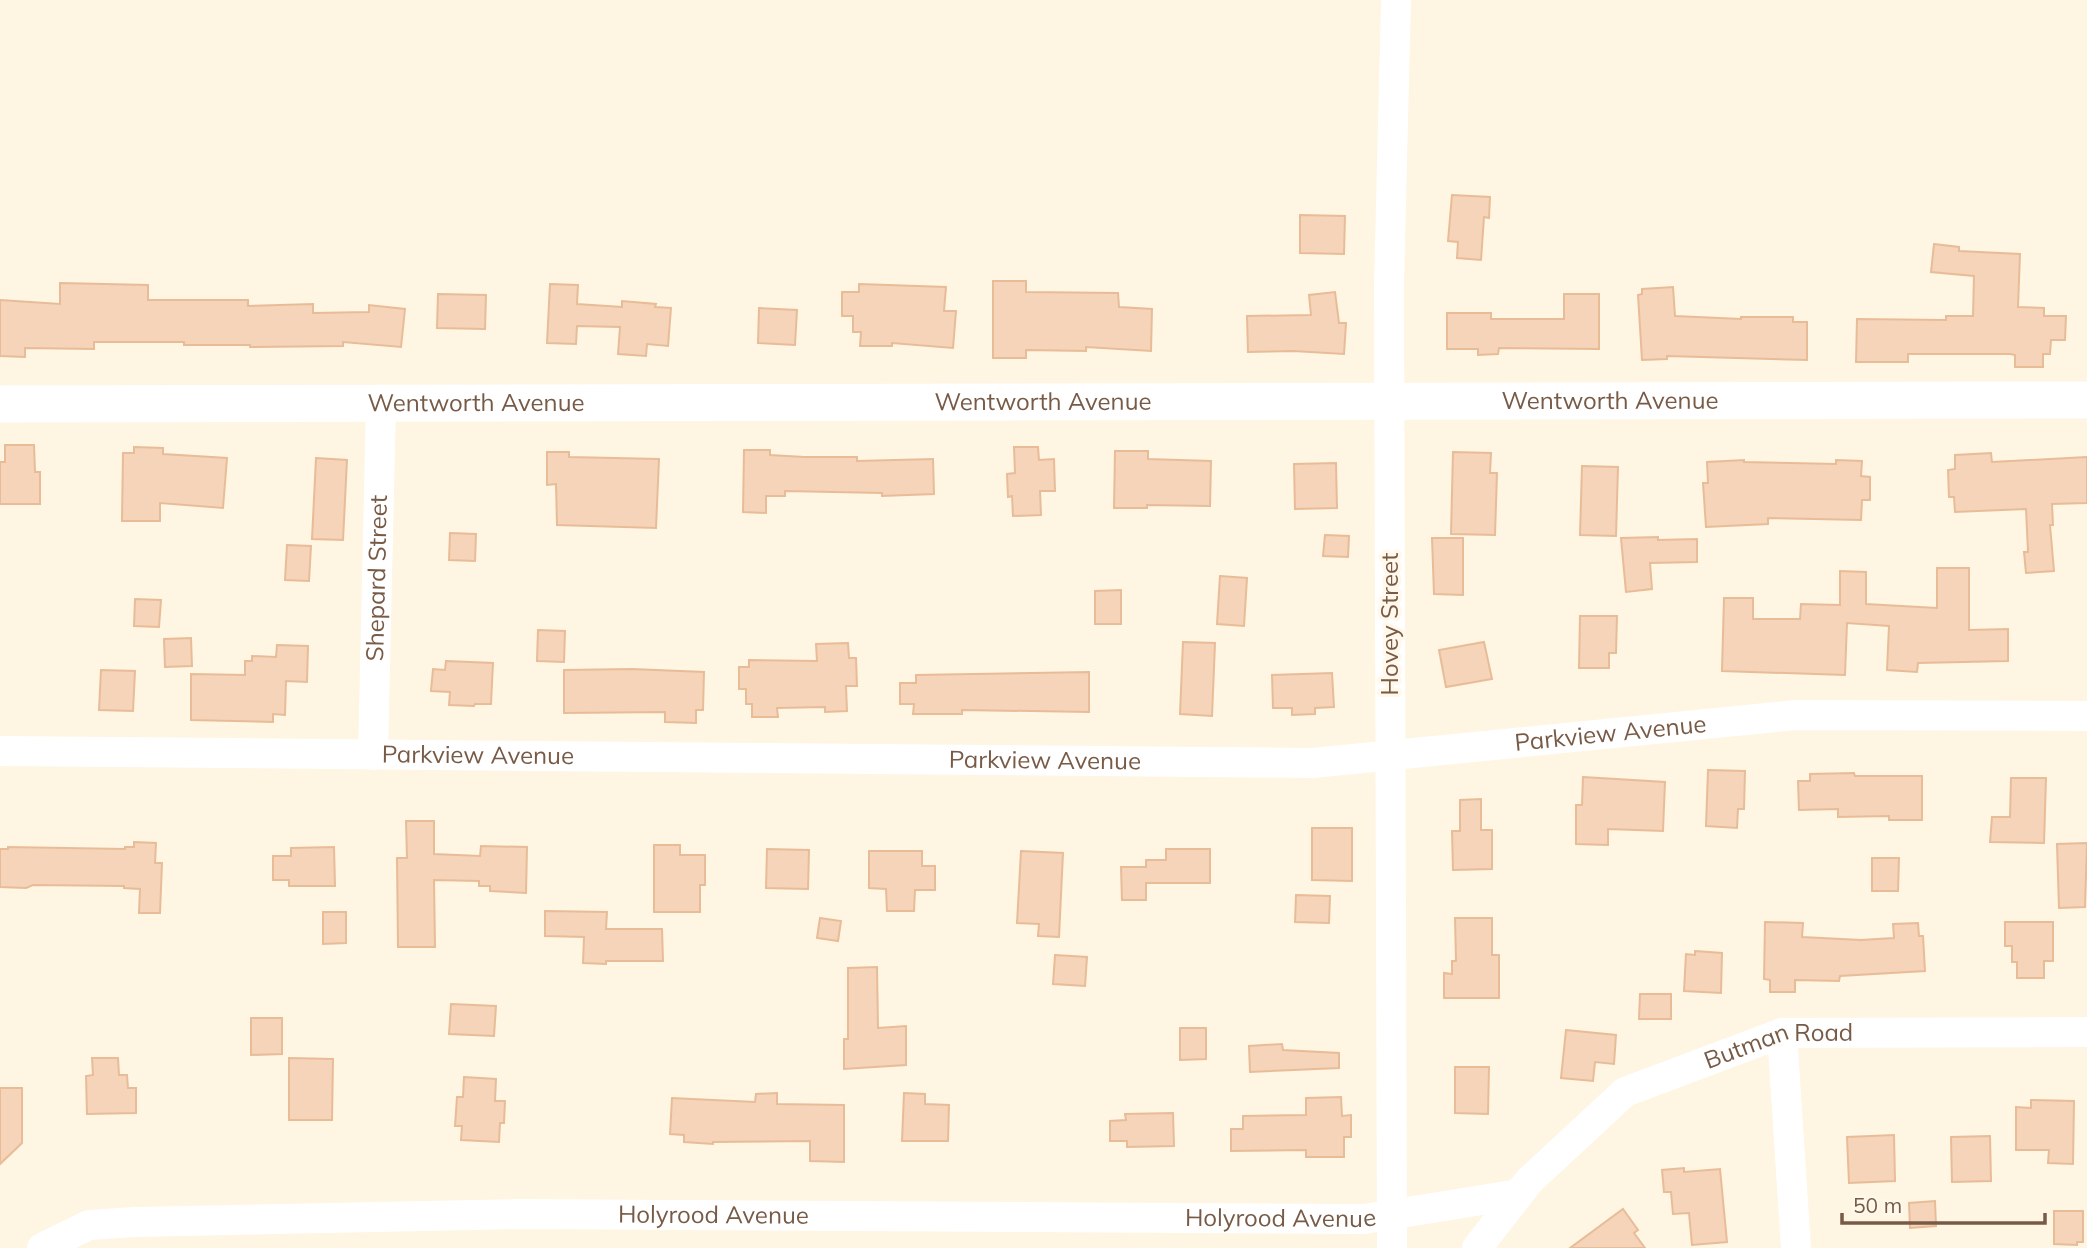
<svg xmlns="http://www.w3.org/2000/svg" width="2087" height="1248" font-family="Mulish,sans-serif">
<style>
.building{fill:#f5d4b9;stroke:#e9bc98;stroke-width:2}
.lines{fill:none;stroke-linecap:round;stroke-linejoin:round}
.minor{stroke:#fff;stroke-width:30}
.tertiary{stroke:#fff;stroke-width:37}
.labels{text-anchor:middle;stroke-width:7;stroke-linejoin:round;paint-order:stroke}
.street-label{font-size:24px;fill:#785b47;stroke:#fff8eb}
</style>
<rect width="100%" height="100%" fill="#fef5e3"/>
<g class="building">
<path d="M1452 195 1490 197 1489 218 1484 217 1481 260 1457 258 1458 242 1448 241Z"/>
<path d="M1300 215 1345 216 1344 254 1300 253Z"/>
<path d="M1934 244 1959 247V251L2020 254 2018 307 2044 308V316H2066L2065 340H2051L2050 354H2043V367H2015V355L2010 354H1908V362H1856L1857 319 1946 320V316H1973L1974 276 1931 272Z"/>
<path d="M993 281H1026V292L1118 293 1119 307 1152 309 1151 351 1086 347V351L1026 350V358H993Z"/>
<path d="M60 283 148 285V300H248V306L313 304V313L369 312V305L405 309 401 347 343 342V346L250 347V345H184V342H94V349L25 348V357L0 356V300L60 304Z"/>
<path d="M550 284 578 285 577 304 622 307V301L656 304 655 307 671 308 668 346 647 344 646 356 618 354 620 327 577 326 576 344 547 343Z"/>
<path d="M859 284 946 287 944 311H956L953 348 892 343V346H860L861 332H853V316H842V292H859Z"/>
<path d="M1673 287 1675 316 1741 319V317H1793V322H1807V360L1667 356V359L1642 360 1638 295 1642 294V289Z"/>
<path d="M1335 292 1339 323H1346L1344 354 1293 351 1248 352 1247 316 1311 315 1309 295Z"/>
<path d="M438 294 486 295 485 329 437 328Z"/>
<path d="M1564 294H1599V349L1499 348 1498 354 1478 355V349H1447V313H1491V319H1564Z"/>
<path d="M759 308 797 310 795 345 758 343Z"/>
<path d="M5 445H34L35 472H40V504H0V462H5Z"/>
<path d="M134 447 163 448V454L227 458 223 508 160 503V521H122L123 453H134Z"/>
<path d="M1014 447H1038L1039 460 1054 459 1055 491H1040L1041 515 1013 516 1012 496 1008 497 1007 474 1015 473Z"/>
<path d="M744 450H770V455L804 457H857V461L933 459 934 494 882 496V493L785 491V496H766V513L743 512Z"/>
<path d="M1115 451H1148V459L1211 461 1210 506 1147 505V508H1114Z"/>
<path d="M547 452H569V457L659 459 656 528 557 525 556 484 547 485Z"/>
<path d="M1453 452 1491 453 1490 473H1497L1495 535 1451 534Z"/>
<path d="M1991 453 1992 462 2087 457V503L2052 504 2053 525H2050L2054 571 2026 573 2024 552H2028L2026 509 1955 512 1954 497H1949L1948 470 1955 469V455Z"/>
<path d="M316 458 347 460 343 540 312 539Z"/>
<path d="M1744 460V462L1836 464V460L1862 461 1861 476 1870 477V500H1862L1861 520 1768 518V524L1706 527 1703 483H1708L1707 462Z"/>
<path d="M1336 463 1337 508 1295 509 1294 464Z"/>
<path d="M1582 466 1618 467 1616 536 1580 535Z"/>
<path d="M450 533 476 534 475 561 449 560Z"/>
<path d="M1325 535 1349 536 1348 557 1323 556Z"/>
<path d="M1658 537V540L1697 539V562L1650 563 1652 589 1626 592 1621 538Z"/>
<path d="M1432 538H1463V595L1434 594Z"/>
<path d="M287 545 311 546 309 581 285 580Z"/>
<path d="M1937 568H1969V630L2008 629V661L1918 663 1917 672 1887 670 1889 626 1847 623 1845 675 1722 671 1724 598H1753V619H1800L1801 604 1840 605V571L1866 572V604L1937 608Z"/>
<path d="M1220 576 1247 578 1244 626 1217 624Z"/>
<path d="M1121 590V624H1095V591Z"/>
<path d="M135 599 161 600 159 627 134 626Z"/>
<path d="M1580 616H1617L1616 653H1609V668H1579Z"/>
<path d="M538 630 565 631 564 662 537 661Z"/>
<path d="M191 638 192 666 165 667 164 639Z"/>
<path d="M1183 642 1215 643 1212 716 1180 714Z"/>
<path d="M1484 642 1492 679 1446 687 1439 650Z"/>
<path d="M848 643 849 658H856L857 686H846L847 711 825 712V707L777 708 778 717H752V704H746V689H739V667H749V660L817 661 816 644Z"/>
<path d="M277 645 308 646 307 682 286 681 285 715 273 714V722L191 720V674L245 675V661H252V656L276 657Z"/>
<path d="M446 661 493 663 491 704H475L474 706 449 705 450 692 431 691 433 669 445 670Z"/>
<path d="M632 669 704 672 703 710H696V723L665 722V712L564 713V670Z"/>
<path d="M101 670 135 671 133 711 99 710Z"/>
<path d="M1089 672V712L962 710V714H913L914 704H900V683H916V675Z"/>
<path d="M1332 673 1334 707 1315 708V714L1292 715V708H1273L1272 675Z"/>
<path d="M1708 770 1745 771 1744 809H1738L1737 828 1706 826Z"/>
<path d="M1854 773 1855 776H1922V820H1889V816L1838 817V809L1799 810 1798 781H1810V774Z"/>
<path d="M1583 777 1665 782 1663 831 1608 829V845L1576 844V805H1582Z"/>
<path d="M2011 778H2046L2044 843 1990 842 1992 817H2010Z"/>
<path d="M1481 799V830H1492V869L1453 870 1452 831H1460V800Z"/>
<path d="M406 821H434V854L480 856 481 846 527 847 526 893 490 891V886H479V881L434 880 435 947H398L397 858H407Z"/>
<path d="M1312 828H1352V881L1312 880Z"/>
<path d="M134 842 156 843 155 863H162L160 913H139L140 889 124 888V886L33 885 26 888 0 887V849H8V847L125 849V847H134Z"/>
<path d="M2087 843 2085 907 2059 908 2057 844Z"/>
<path d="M654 845H680V855H705V885H700V912H654Z"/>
<path d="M334 847 335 886H289V880H273V856H291V848Z"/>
<path d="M767 849 809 850 808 889 766 888Z"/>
<path d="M1166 849H1210V883H1146V900H1122L1121 867H1146V860H1166Z"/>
<path d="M869 851H922V866H935V890H915L914 911H887L886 889 869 888Z"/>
<path d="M1021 851 1063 853 1059 937 1038 936 1039 924 1017 923Z"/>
<path d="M1872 858H1899L1898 891H1872Z"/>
<path d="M1296 895 1330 896 1329 923 1295 922Z"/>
<path d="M545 911 607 912 606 929H662L663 961H606V964L583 963 584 937 545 936Z"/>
<path d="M323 912H346V943L323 944Z"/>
<path d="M820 918 841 921 838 941 817 938Z"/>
<path d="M1455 918H1492V955H1499V998H1444V973L1452 974V961H1456Z"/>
<path d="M1765 922 1803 923 1802 937 1861 940 1894 938 1893 924 1918 923 1919 936H1923L1925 971 1840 976 1839 981 1795 980V992H1770V980L1764 979Z"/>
<path d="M2005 922H2053V961H2044V978H2017V962H2012V946H2005Z"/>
<path d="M1695 951 1722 953 1721 993 1684 991 1686 954 1695 955Z"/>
<path d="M1055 955 1087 957 1085 986 1053 984Z"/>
<path d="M877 967 878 1028 906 1026V1065L844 1069V1039H848V968Z"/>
<path d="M1640 994H1671V1019H1639Z"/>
<path d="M451 1004 496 1006 494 1036 449 1034Z"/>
<path d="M251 1018H282V1054L251 1055Z"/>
<path d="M1180 1028H1206V1059L1180 1060Z"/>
<path d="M1566 1030 1616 1035 1614 1064 1595 1062 1593 1081 1561 1078Z"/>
<path d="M1282 1044 1283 1050 1339 1053V1068L1250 1072 1249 1046Z"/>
<path d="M92 1058H118L119 1075H127L128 1088H136V1113L87 1114 86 1076 93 1075Z"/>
<path d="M289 1058 333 1059 332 1120H289Z"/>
<path d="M1455 1067H1489L1488 1114 1455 1113Z"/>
<path d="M464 1077 496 1079 495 1101H505L504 1123H500L499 1142 461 1140 462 1126H455L457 1097H463Z"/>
<path d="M0 1088H22V1143L0 1164Z"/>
<path d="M777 1093V1104L844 1105V1162L810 1161V1141L713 1142V1144L684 1142V1135L670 1134 672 1098 755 1102 756 1094Z"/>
<path d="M904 1093 925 1094V1104L949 1105 948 1141H902Z"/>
<path d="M1341 1097 1342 1116 1351 1115V1137H1344V1157H1306V1150L1231 1151V1129H1243V1116L1306 1115V1098Z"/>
<path d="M2031 1100 2074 1101 2073 1164 2048 1163 2049 1150H2016V1107L2031 1108Z"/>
<path d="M1173 1113 1174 1146 1127 1147V1141H1110V1121L1126 1120 1125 1114Z"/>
<path d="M1894 1135 1895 1181 1849 1183 1847 1137Z"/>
<path d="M1990 1136 1991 1181 1952 1182 1951 1137Z"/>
<path d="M1684 1168V1172L1720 1169 1727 1242 1692 1245 1689 1213 1673 1214 1671 1192H1664L1662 1170Z"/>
<path d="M1935 1201 1936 1226 1910 1228 1909 1203Z"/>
<path d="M1623 1209 1638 1230 1634 1233 1645 1248H1570Z"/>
<path d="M2054 1211H2083V1242H2077V1245L2054 1244Z"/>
</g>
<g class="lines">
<g class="minor">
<path id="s1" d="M0 751 1313 763 1796 715 2087 716"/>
<path id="s2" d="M373 755 381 403"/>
<path d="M1782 1033 1796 1248"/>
<path id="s3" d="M42 1248 89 1225 135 1222 519 1214 1364 1219 1519 1194"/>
<path d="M1392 1248 1389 286 1396 0"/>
<path id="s4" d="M1477 1248 1529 1181 1625 1092 1782 1033 2087 1032"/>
</g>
<path class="tertiary" id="s5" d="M0 404 2087 400"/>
</g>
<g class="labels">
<g class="street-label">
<text dy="8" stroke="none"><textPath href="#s5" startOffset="1610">Wentworth Avenue</textPath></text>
<text dy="8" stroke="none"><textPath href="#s5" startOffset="1043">Wentworth Avenue</textPath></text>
<text dy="8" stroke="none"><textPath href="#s5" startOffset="476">Wentworth Avenue</textPath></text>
<text dy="8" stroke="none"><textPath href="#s2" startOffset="177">Shepard Street</textPath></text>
<text transform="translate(1390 624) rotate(-90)" y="8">Hovey Street</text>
<text dy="8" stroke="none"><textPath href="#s1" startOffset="1612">Parkview Avenue</textPath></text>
<text dy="8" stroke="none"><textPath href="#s1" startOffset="478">Parkview Avenue</textPath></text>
<text dy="8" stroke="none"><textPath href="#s1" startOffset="1045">Parkview Avenue</textPath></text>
<text dy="8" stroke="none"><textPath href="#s4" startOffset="378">Butman Road</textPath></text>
<text dy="8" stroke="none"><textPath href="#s3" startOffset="677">Holyrood Avenue</textPath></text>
<text dy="8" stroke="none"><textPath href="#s3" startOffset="1244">Holyrood Avenue</textPath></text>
</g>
</g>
<path d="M1842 1213v10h203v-10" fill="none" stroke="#785b47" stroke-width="3.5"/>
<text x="1853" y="1213" font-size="21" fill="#785b47" stroke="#fff8eb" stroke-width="5" paint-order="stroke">50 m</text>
</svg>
